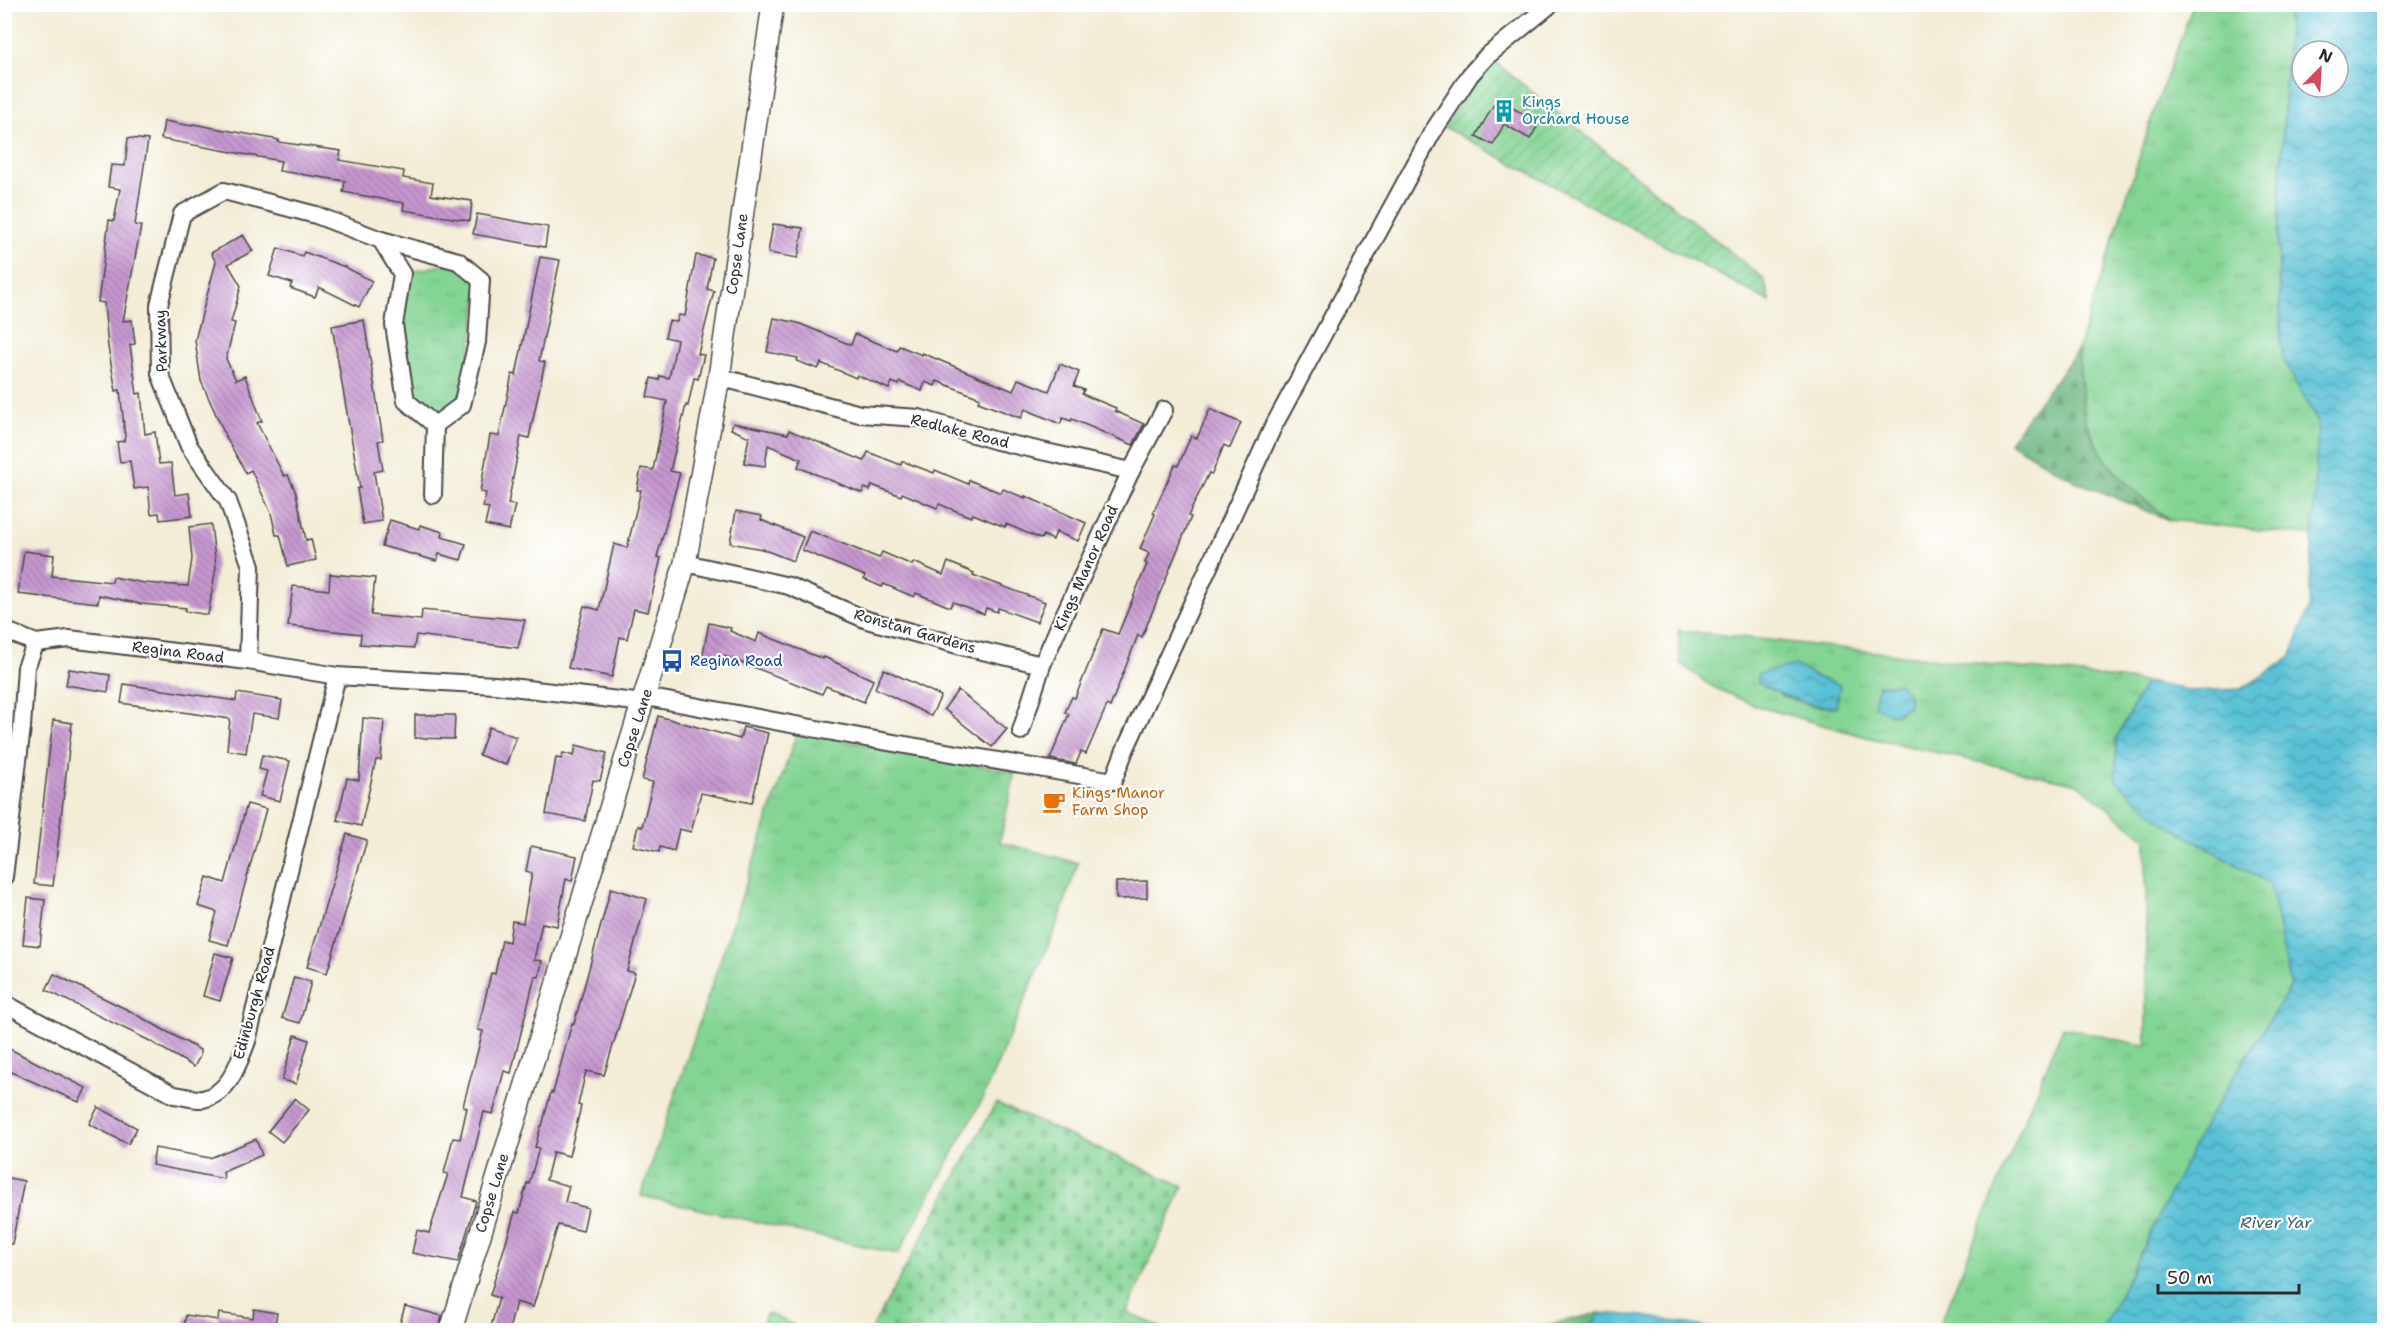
<svg xmlns="http://www.w3.org/2000/svg" width="2389" height="1335" font-family="'Shantell Sans',sans-serif">
<style>
.grass{fill:url(#grass-tufts);stroke:#588060;stroke-width:1.5;fill-rule:evenodd}
.forest{fill:url(#forest-firs);stroke:#4b7054;stroke-width:1.5}
.cemetery{fill:url(#cemetery-stones);stroke:#588060;stroke-width:1.5}
.garden{fill:url(#garden-furrows);stroke:#588060;stroke-width:1.5}
.water{fill:url(#water-waves);stroke:#427680;stroke-width:1.5;fill-rule:evenodd}
.building{fill:url(#building-back-hatch)}
.lines{fill:none;stroke-linecap:round;stroke-linejoin:round}
.minor-casing{stroke:#494845;stroke-width:20}
.tertiary-casing{stroke:#494845;stroke-width:24}
.minor{stroke:#fff;stroke-width:16}
.tertiary{stroke:#fff;stroke-width:21}
.labels{text-anchor:middle;stroke-width:4.5;stroke-linejoin:round;paint-order:stroke}
.culture-label{font-size:15px;fill:#0d838f;stroke:#fff;text-anchor:start}
.street-label{font-size:15px;fill:#2b2b2b;stroke:#fff}
.transit-label{font-size:15px;fill:#164399;stroke:#fff;text-anchor:start}
.food-label{font-size:15px;fill:#c56008;stroke:#fff;text-anchor:start}
.water-label{font-size:16px;font-style:italic;fill:#3b6067;stroke:#fff}
</style>
<defs>
<pattern id="grass-tufts" width="24" height="20" patternUnits="userSpaceOnUse" patternTransform="scale(1.5)"><rect width="24" height="20" fill="#84d494"/><path d="M3 7l-1-3M5 7V3M7 7l1-3M15 17l-1-3M17 17v-4M19 17l1-3" fill="none" stroke="#72b680"/></pattern>
<pattern id="forest-firs" width="22" height="20" patternUnits="userSpaceOnUse" patternTransform="scale(1.5)"><rect width="22" height="20" fill="#6bb67e"/><path d="M5 1l3.5 6h-7zM16 11l3.5 6h-7z" fill="#589467"/></pattern>
<pattern id="cemetery-stones" width="16" height="16" patternUnits="userSpaceOnUse" patternTransform="scale(1.5)"><rect width="16" height="16" fill="#84d494"/><path d="M2 7V4a2 2 0 0 1 4 0v3zM10 15v-3a2 2 0 0 1 4 0v3z" fill="#72b680"/></pattern>
<pattern id="garden-furrows" width="10" height="10" patternUnits="userSpaceOnUse" patternTransform="scale(1.5)"><rect width="10" height="10" fill="#84d494"/><path d="M-1 1l2-2M0 10L10 0M9 11l2-2" fill="none" stroke="#72b680"/></pattern>
<pattern id="water-waves" width="16" height="10" patternUnits="userSpaceOnUse" patternTransform="scale(1.5)"><rect width="16" height="10" fill="#59c1d6"/><path d="M0 5q4-4 8 0t8 0" fill="none" stroke="#4a9dae"/></pattern>
<pattern id="building-back-hatch" width="6" height="6" patternUnits="userSpaceOnUse" patternTransform="scale(1.5)"><rect width="6" height="6" fill="#c697d0"/><path d="M-1 5l2 2M0 0l6 6M5-1l2 2" fill="none" stroke="#a17ba9"/></pattern>
</defs>
<rect width="100%" height="100%" fill="#fff"/>
<filter id="ink" filterUnits="userSpaceOnUse"><feTurbulence type="fractalNoise" baseFrequency=".0167" numOctaves="2"/><feDisplacementMap in="SourceGraphic" scale="12" xChannelSelector="R" yChannelSelector="G"/><feConvolveMatrix kernelMatrix="1 2 1 2 8 2 1 2 1" color-interpolation-filters="sRGB"/></filter>
<filter id="wash" filterUnits="userSpaceOnUse"><feTurbulence type="fractalNoise" baseFrequency=".008" numOctaves="4" result="noise"/><feDisplacementMap in="SourceGraphic" scale="24" xChannelSelector="R" yChannelSelector="G"/><feGaussianBlur stdDeviation="1.35" result="paint"/><feColorMatrix in="noise" values="0 0 0 0 0 0 0 0 0 0 0 0 0 0 0 0 0 1.4 0 .05"/><feComposite in="paint" operator="in"/></filter>
<g filter="url(#wash)">
<rect width="100%" height="100%" fill="#f3ecd6"/>
<g class="grass">
<path d="M2193 5H2289L2278 238 2282 357 2318 423 2314 536 2169 520 2132 489 2106 462 2085 419 2078 350 2153 114Z"/>
<path d="M458 261 481 280 462 405 435 425 406 401 394 325 402 274Z"/>
<path d="M1678 630 2146 682 2116 739 2163 822 2270 884 2291 986 2205 1123 2102 1330H1937L2063 1027 2146 1046V839L2078 784 1862 736 1756 706 1711 686 1680 663ZM1795 665 1816 677 1839 685 1836 707 1813 706 1780 695Z"/>
<path d="M797 732 1015 772 1000 842 1078 863 1058 922 982 1100 898 1254 641 1196Z"/>
</g>
<g class="forest">
<path d="M2078 350C2081 371 2080 400 2085 419 2099 464 2135 492 2169 520L2075 481 2009 442Z"/>
<path d="M1599 1313 1591 1330H1525Z"/>
</g>
<path class="cemetery" d="M996 1103 1183 1186 1127 1312 1166 1330H871Z"/>
<g class="garden">
<path d="M1495 62 1764 279 1770 302 1444 127 1475 81Z"/>
<path d="M767 1313 805 1330H759Z"/>
</g>
<g class="water">
<path d="M2289 5H2384V1330H2102L2205 1123 2291 986 2270 884 2163 822 2116 781V739L2146 682 2194 691 2242 689 2290 658 2309 609 2318 423 2282 357 2278 238ZM2302 51H2338V87H2302Z"/>
<path d="M1795 665 1816 677 1840 685 1836 707C1807 706 1783 697 1758 683V674Z"/>
<path d="M1899 684 1909 694V706L1894 715 1874 707 1878 685Z"/>
<path d="M1599 1313 1643 1316 1722 1330H1591Z"/>
</g>
<g id="blocks">
<g class="building">
<path d="M1497 99 1539 123 1530 139 1504 124 1493 145 1476 136Z"/>
<path d="M164 121 192 126 193 124 279 140 278 142 341 151 339 160 404 171 403 178 433 183 431 195 472 201 470 221 403 210 404 203 343 192 345 181 279 171 281 161 161 139Z"/>
<path d="M128 138 148 140 135 225 141 226 123 321 132 320 135 344 130 345 137 394 141 393 145 434 155 432 159 464 171 463 175 495 189 493 192 516 160 520 159 513 151 514 148 487 134 489 130 461 120 462 117 442 124 441 125 436 120 390 116 391 108 347 104 303 98 302 109 220 114 221 120 189 108 187 111 165 125 166Z"/>
<path d="M477 214 548 227 545 247 473 234Z"/>
<path d="M773 224 803 228 798 258 768 253Z"/>
<path d="M243 235 253 251 228 264 241 286 231 322 235 323 226 359 236 380 245 376 262 421 257 423 284 476 288 475 296 493 306 540 311 539 316 560 288 566 280 535H276L271 513 251 470 246 473 226 437 201 381 195 340 216 262 211 253Z"/>
<path d="M278 248 302 256 304 252 345 267 372 281 359 307 319 287 315 297 290 288 292 283 269 276Z"/>
<path d="M696 255 713 258 707 289 714 291 698 354 704 355 698 379 694 378 688 406 686 405 670 471 680 473 657 557 661 558 648 612 634 609 627 639 620 637 612 677 568 668 584 606 599 610 614 544 627 548 641 490H637L641 468 653 470 667 401 647 397 651 378 659 380 660 376 669 378 677 340 665 337 669 321 677 322 679 315 685 316Z"/>
<path d="M540 257 560 260 539 361 545 362 529 438 521 436 508 504 515 505 509 530 485 525 489 508 483 507 486 493 480 492 490 435 499 436 512 374 516 375Z"/>
<path d="M774 318 798 323 851 345 855 334 897 351 899 346 922 355V353L1013 391 1018 379 1049 391 1060 364 1079 372 1074 386 1084 390 1082 394 1116 408 1115 411 1144 424 1133 445 1072 419 1071 421 1063 418 1060 424 1025 409 1021 418 978 402 980 398 937 381 935 386 925 382 922 391 900 382 899 385 892 382 889 389 857 375 856 378 821 363 818 369 797 361 798 358 767 352Z"/>
<path d="M364 320 383 440 378 441 383 470 374 472 382 521 363 524 357 489 360 488 332 326Z"/>
<path d="M1210 409 1241 423 1230 448 1224 445 1212 474 1209 473 1188 516 1191 517 1142 637 1138 635 1110 707 1107 705 1086 754 1081 752 1076 764 1050 759 1069 714 1065 712 1072 697 1075 698 1103 629 1118 634 1147 564 1145 563 1149 553 1140 549 1155 514 1153 513 1175 465 1178 466 1191 436 1197 438Z"/>
<path d="M733 423 788 434 789 430 864 461 868 452 901 465 902 461 934 473 935 470 968 484 969 480 1001 493 1003 489 1025 498V496L1086 523 1078 541 1056 532 1053 540 1043 535 1041 539 1006 524 1005 527 973 514 971 517 939 504 937 508 902 493 901 496 872 485 870 490 864 488 862 493 798 467 801 459 768 445 765 466 744 463 749 437 731 429Z"/>
<path d="M736 511 762 516 761 520 803 537 793 561 762 549 730 543Z"/>
<path d="M390 520 419 529 420 525 443 532 442 537 466 544 461 560 439 554 437 561 382 546Z"/>
<path d="M211 524 216 567 208 615 185 611 186 608 141 604 99 595 98 603 18 594 24 551 54 555 52 576 112 582 113 577 144 583 188 586 192 559 189 527Z"/>
<path d="M810 531 879 558 882 552 912 565 914 562 943 575 948 562 974 573 973 575 1045 602 1037 622 998 608 997 612 986 608 984 614 953 602 950 607 916 593 914 597 884 584 882 587 864 579 865 576 802 550Z"/>
<path d="M330 574 375 578 371 615 421 620 422 610 525 620 518 648 416 635 414 648 360 644 361 634 288 626 293 586 329 590Z"/>
<path d="M709 623 731 628 730 631 756 642 759 633 823 659 824 657 873 680 864 702 826 686 822 694 725 656 724 663 702 659Z"/>
<path d="M69 669 110 675 108 692 66 685Z"/>
<path d="M884 669 941 696 931 716 875 688Z"/>
<path d="M124 684 236 701 237 693 282 700 279 718 252 714 246 753 227 750 230 719 121 703Z"/>
<path d="M958 690 1007 729 992 747 944 709Z"/>
<path d="M415 715H455L454 739 415 738Z"/>
<path d="M658 716 740 739 743 727 768 733 752 803 701 793 691 832 679 829 674 851 660 847 659 852 633 846 638 826 642 827 653 782 642 780Z"/>
<path d="M363 718 384 720 381 760H376L361 826 337 820 347 778 359 780Z"/>
<path d="M53 720 72 723 53 886 34 884Z"/>
<path d="M489 727 516 737 506 765 479 755Z"/>
<path d="M576 745 607 753 600 781 593 780 585 821 546 814 556 758 561 759 563 753 574 756Z"/>
<path d="M262 755 290 761 280 801 260 796 267 771 259 769Z"/>
<path d="M247 804 266 809 228 945 209 940 217 912 198 906 207 877 225 883Z"/>
<path d="M347 834 367 840 327 973 307 967Z"/>
<path d="M531 846 577 856 572 881 566 879 557 926 542 923 534 960 542 961 539 977 535 976 511 1073 504 1071 493 1114 484 1112 463 1197 476 1201 458 1262 412 1253 417 1230 429 1233 448 1174 444 1173 453 1138 460 1139 467 1108 463 1106 483 1031 478 1030 491 973 495 974 502 940 509 942 512 921 523 923 532 873 526 871Z"/>
<path d="M1147 881V898L1116 899V882Z"/>
<path d="M611 888 647 899 627 971 635 973 604 1075 586 1071 578 1105 581 1106 569 1156 553 1152 546 1180 569 1186 565 1202 588 1208 583 1231 558 1225 533 1307 516 1302 509 1330H490L499 1298 490 1295 515 1212 519 1213 527 1183 529 1184 539 1148 535 1147 541 1126H542L551 1092 553 1093 572 1023 574 1024Z"/>
<path d="M28 898 45 900 40 946 23 944Z"/>
<path d="M215 953 233 958 220 1001 203 996Z"/>
<path d="M54 974 128 1010 200 1050V1056L194 1067 148 1040 46 990Z"/>
<path d="M294 977 311 982 300 1023 282 1018Z"/>
<path d="M295 1035 309 1040 296 1084 282 1080Z"/>
<path d="M4 1046 86 1088 79 1102 4 1069Z"/>
<path d="M295 1098 309 1110 282 1142 268 1131Z"/>
<path d="M98 1107 137 1128 128 1144 89 1124Z"/>
<path d="M256 1139 262 1155 223 1172 224 1179 152 1165 155 1148 210 1158Z"/>
<path d="M4 1177 24 1181 12 1244H4Z"/>
<path d="M405 1306 442 1316 439 1330H398Z"/>
<path d="M254 1309 277 1313 274 1330H183L186 1315 218 1320 219 1313 253 1318Z"/>
</g>
</g>
</g>
<g filter="url(#ink)">
<use href="#blocks" fill-opacity="0" stroke="#494845" stroke-width="1.5"/>
<g class="lines">
<g class="minor-casing">
<g id="minor">
<path d="M381 240 458 261 481 280 477 342 462 405 435 425"/>
<path d="M719 377 860 414 919 418 997 441 1131 471"/>
<path d="M433 495 435 425"/>
<path d="M685 563 789 586 867 620 965 647 1042 665"/>
<path d="M4 630 36 643"/>
<path d="M36 643 69 639 248 661 337 676 495 685 643 703"/>
<path d="M248 661 251 566 228 501 189 446 160 374 159 305 182 214 224 191 316 215 381 240 402 274 394 325 406 401 435 425"/>
<path d="M646 697 865 738 1113 781 1125 750 1273 427 1432 133 1470 75 1486 57 1551 4"/>
<path d="M1021 731 1042 665 1064 615 1131 471 1164 410"/>
<path d="M4 877 22 727 26 667 36 643"/>
<path d="M4 1003 174 1095C183 1096 195 1100 203 1099 230 1093 238 1064 247 1041L337 676"/>
</g>
</g>
<g class="tertiary-casing">
<path id="tertiary" d="M451 1330 685 563 719 377 773 4"/>
</g>
<use href="#minor" class="minor"/>
<use href="#tertiary" class="tertiary"/>
</g>
</g>
<defs>
<g id="building-bare" transform="scale(1.8)"><path d="M-4-6H4V6H1V3H-1V6H-4ZM-2.5-4.3h1.7v1.8h-1.7ZM.8-4.3h1.7v1.8H.8ZM-2.5-1h1.7V.8h-1.7ZM.8-1h1.7V.8H.8Z" fill="#0f9aa8" stroke="#fff" stroke-width="2.5" paint-order="stroke"/></g>
<g id="bus-bare" transform="scale(1.8)"><path d="M-5-6H5V4H4V6H2V4H-2V6H-4V4H-5ZM-3.5-4V0h7V-4ZM-3.5 1.2v1.5H-2V1.2ZM2 1.2v1.5H3.5V1.2Z" fill="#1a4fb4" stroke="#fff" stroke-width="2.5" paint-order="stroke"/></g>
<g id="cafe-bare" transform="scale(1.8)"><path d="M-5.5-4.5H6V0H3Q3 3.5 0 3.5H-2.5Q-5.5 3.5-5.5 0ZM3-3.2v2h1.7v-2ZM-6 4.5H4V6H-6Z" fill="#e8710a" stroke="#fff" stroke-width="2.5" paint-order="stroke"/></g>
</defs>
<g fill-rule="evenodd">
<use href="#building-bare" x="1504" y="111"/>
<use href="#bus-bare" x="672" y="661"/>
<use href="#cafe-bare" x="1054" y="802"/>
</g>
<g class="labels">
<g class="culture-label">
<text x="1522" y="107">Kings<tspan x="1522" dy="17">Orchard House</tspan></text>
</g>
<g class="street-label">
<text transform="translate(737 254) rotate(-82)" y="5">Copse Lane</text>
<text transform="translate(161 341) rotate(-92)" y="5">Parkway</text>
<text transform="translate(960 431) rotate(14)" y="5">Redlake Road</text>
<text transform="translate(1086 568) rotate(-66)" y="5">Kings Manor Road</text>
<text transform="translate(915 631) rotate(16)" y="5">Ronstan Gardens</text>
<text transform="translate(178 652) rotate(7)" y="5">Regina Road</text>
<text transform="translate(635 728) rotate(-72)" y="5">Copse Lane</text>
<text transform="translate(254 1003) rotate(-74)" y="5">Edinburgh Road</text>
<text transform="translate(492 1193) rotate(-73)" y="5">Copse Lane</text>
</g>
<g class="transit-label">
<text x="690" y="666">Regina Road</text>
</g>
<g class="food-label">
<text x="1072" y="798">Kings Manor<tspan x="1072" dy="17">Farm Shop</tspan></text>
</g>
<g class="water-label">
<text x="2276" y="1228">River Yar</text>
</g>
</g>
<rect width="2389" height="1335" fill="none" stroke="#fff" stroke-width="24"/>
<g transform="translate(2320 69) rotate(24)"><circle r="28" fill="#ffffff" stroke="#aaaaaa" stroke-width="1.5"/>
<path d="M0-4.5L10 22L0 15L-10 22Z" fill="#d1495b"/>
<text y="-9" font-size="16" font-weight="bold" text-anchor="middle" fill="#2b2b2b">N</text>
</g>
<path d="M2158 1284v9h141v-9" fill="none" stroke="#2b2b2b" stroke-width="3"/>
<text x="2167" y="1284" font-size="18" fill="#2b2b2b" stroke="#ffffff" stroke-width="4.5" paint-order="stroke">50 m</text>
</svg>
